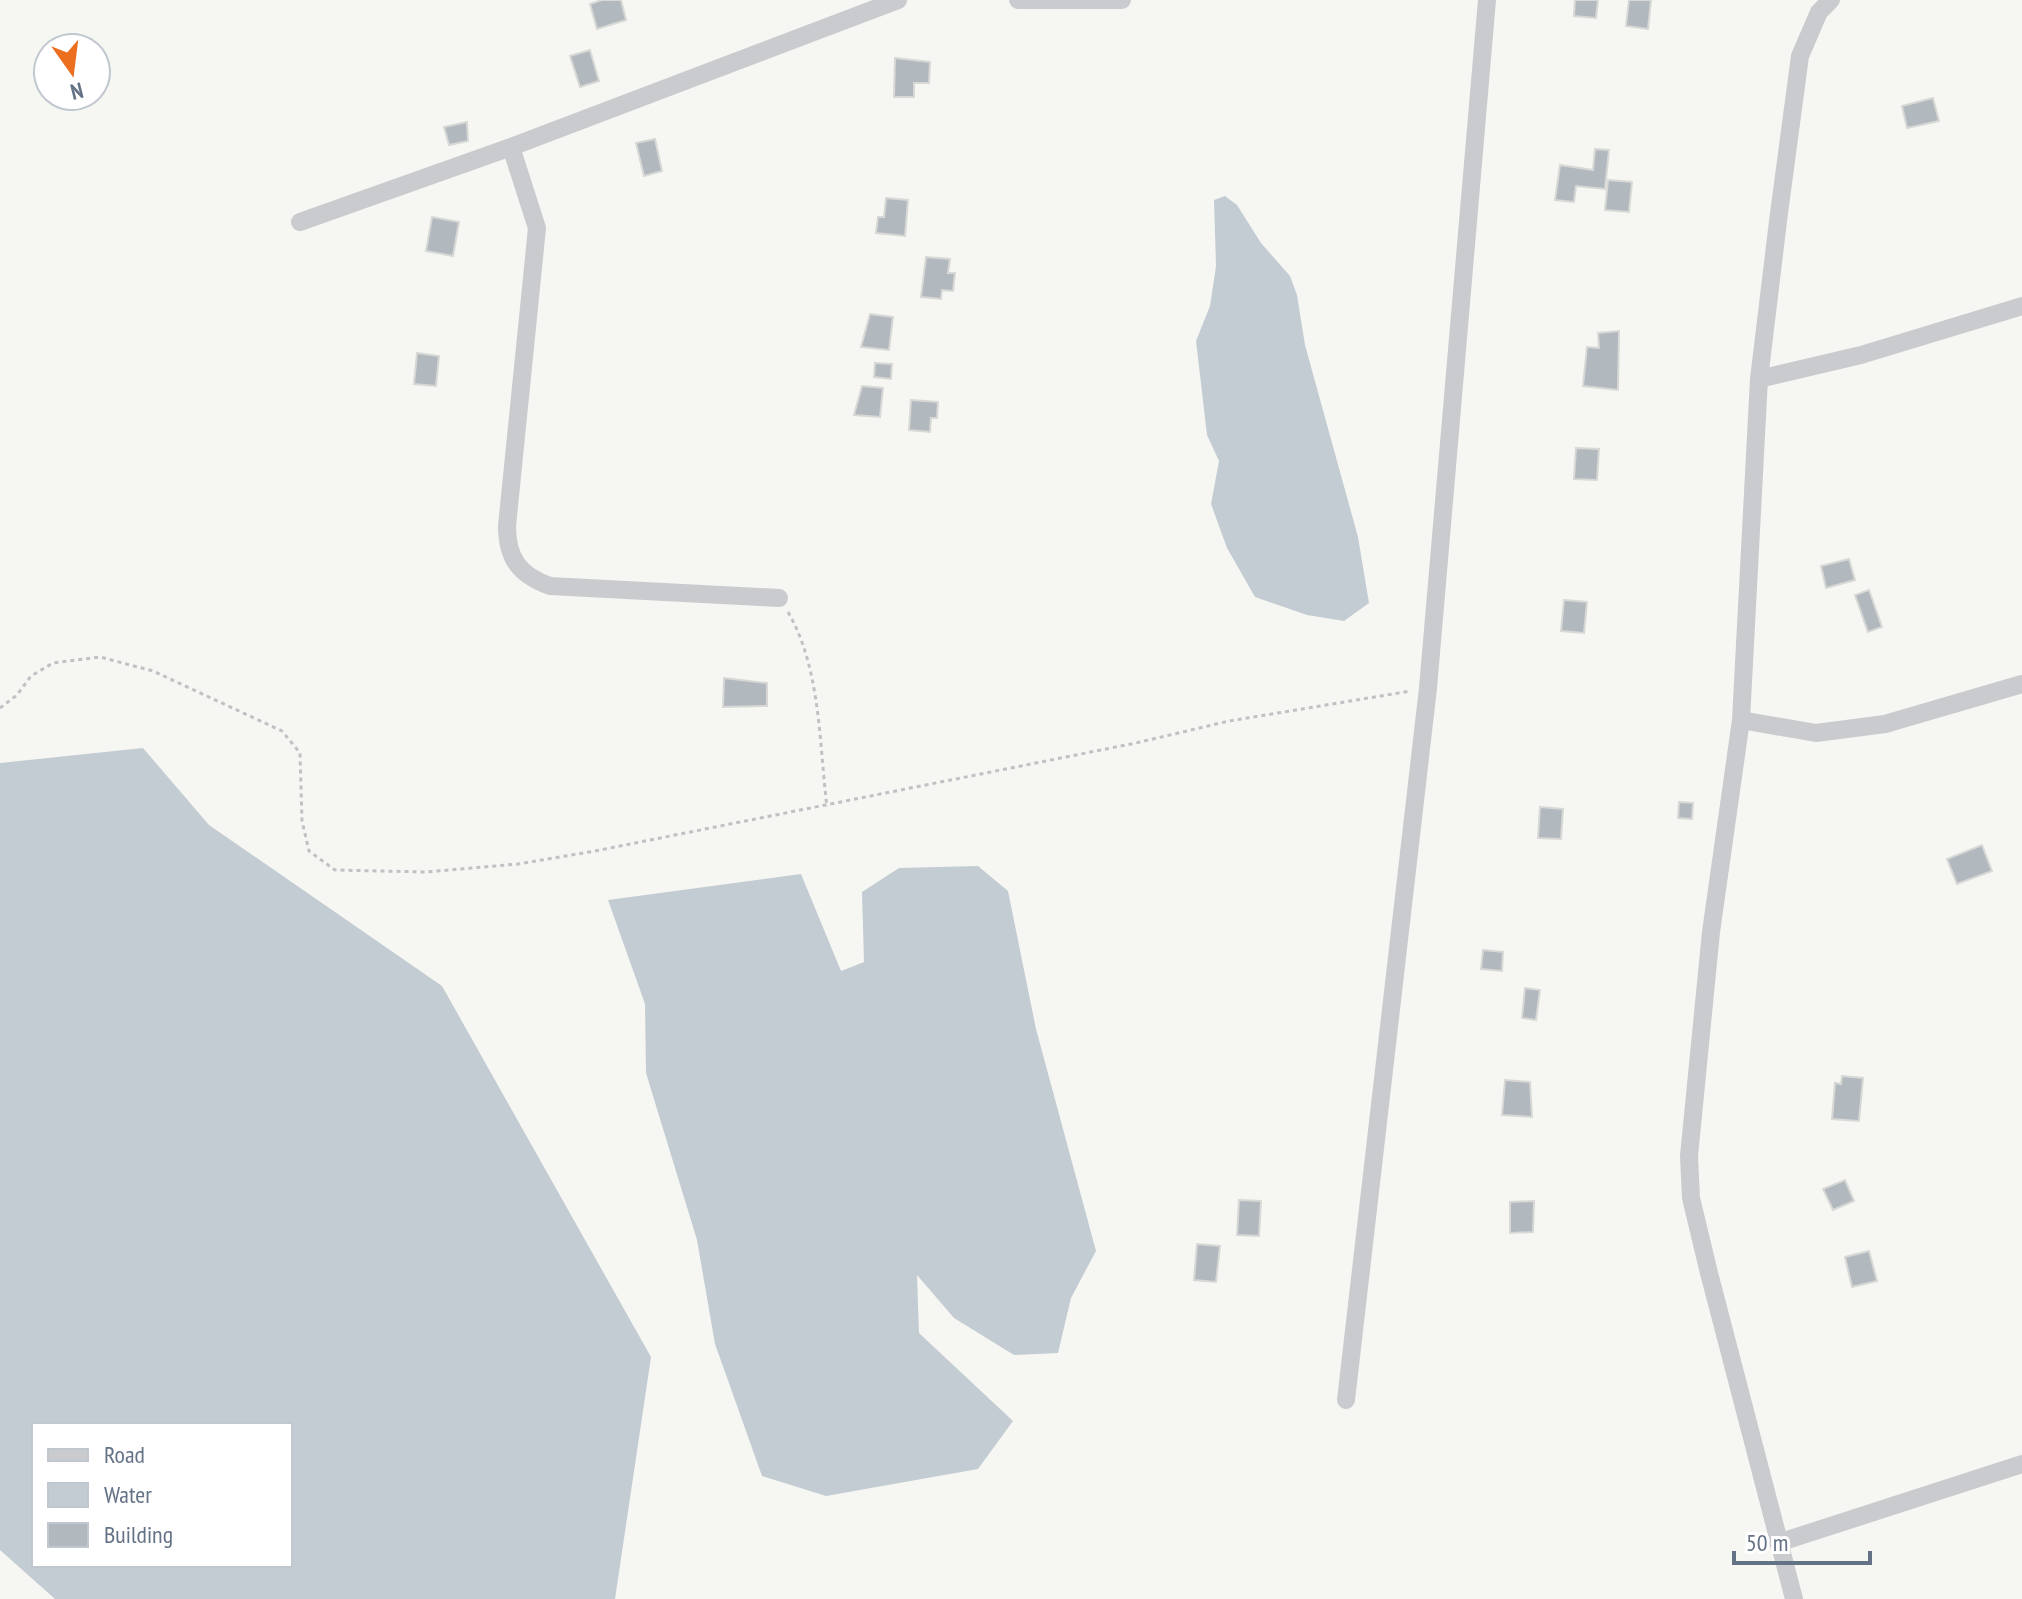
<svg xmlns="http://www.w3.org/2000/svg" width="2022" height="1599" font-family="'PT Sans Narrow',sans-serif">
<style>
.water{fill:#c4ccd3;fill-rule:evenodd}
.building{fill:#b1b8be;stroke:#d8d8d6;stroke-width:2}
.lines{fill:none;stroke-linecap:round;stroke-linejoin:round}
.path{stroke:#c0c1c4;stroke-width:3;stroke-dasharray:4 4;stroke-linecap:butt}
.street{stroke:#c9cbcf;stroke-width:18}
</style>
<rect width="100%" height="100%" fill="#f6f7f3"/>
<g class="water">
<path d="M1225 196 1237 205 1261 243 1290 276 1297 295 1305 345 1358 537 1369 603 1344 621 1307 615 1255 597 1227 548 1211 504 1219 461 1207 435 1196 341 1210 306 1216 266 1214 200Z"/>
<path d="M143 748 209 825 442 986 651 1357 615 1599H55L0 1550V763ZM290 1425V1565H34V1425Z"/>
<path d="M978 866 1008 891 1036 1029 1096 1251 1071 1298 1058 1353 1014 1355 954 1318 917 1275 919 1333 1013 1421 978 1469 826 1496 762 1476 715 1344 697 1240 646 1073 645 1004 608 900 801 874 841 971 864 962 862 892 899 868Z"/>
</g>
<g class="building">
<path d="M602 0H621L626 20 597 29 590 4Z"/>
<path d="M1575 0H1598L1596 18 1574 16Z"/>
<path d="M1629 0H1651L1648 29 1626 26Z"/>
<path d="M590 50 599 81 580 87 570 56Z"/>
<path d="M895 58 930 62 929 83H914V97H894Z"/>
<path d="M1933 98 1939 121 1907 128 1902 106Z"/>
<path d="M467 122 468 141 449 145 444 127Z"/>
<path d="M655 139 662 171 644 176 636 143Z"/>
<path d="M1595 149 1609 150 1605 189 1576 186 1574 202 1555 200 1560 165 1593 170Z"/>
<path d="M1608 180 1632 182 1629 212 1605 210Z"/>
<path d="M886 198 908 200 905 236 876 233 878 217H884Z"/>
<path d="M432 217 459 222 453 256 426 251Z"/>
<path d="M926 257 950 259 948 273H955L953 291 942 290 941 299 921 297Z"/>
<path d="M870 314 893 317 889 350 861 347Z"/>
<path d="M1619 331 1618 390 1583 386 1587 347 1599 348 1598 333Z"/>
<path d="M417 353 439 356 436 386 414 384Z"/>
<path d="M875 363 892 364 891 379 874 377Z"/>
<path d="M862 386 883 388 880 417 854 415Z"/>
<path d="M911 400 938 402 937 418H931L930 432 909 430Z"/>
<path d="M1576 448 1599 449 1597 480 1574 479Z"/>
<path d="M1849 559 1855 580 1826 588 1821 566Z"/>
<path d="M1869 590 1882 627 1868 632 1855 595Z"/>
<path d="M1564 600 1587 602 1584 633 1561 631Z"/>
<path d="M724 678 767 683V706L723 707Z"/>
<path d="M1679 802 1693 803 1692 819 1678 818Z"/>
<path d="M1540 807 1563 809 1561 839 1538 838Z"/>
<path d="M1982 845 1992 871 1957 884 1947 859Z"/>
<path d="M1483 950 1503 952 1502 971 1481 969Z"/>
<path d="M1525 988 1540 990 1536 1020 1522 1018Z"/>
<path d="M1842 1076 1863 1078 1859 1121 1832 1119 1835 1083 1841 1084Z"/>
<path d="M1505 1080 1530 1082 1532 1117 1502 1115Z"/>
<path d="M1845 1180 1854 1201 1833 1210 1823 1189Z"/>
<path d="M1239 1200 1261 1201 1259 1236 1237 1235Z"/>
<path d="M1534 1201 1533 1232 1510 1233V1202Z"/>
<path d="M1197 1244 1220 1246 1216 1282 1194 1280Z"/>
<path d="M1869 1251 1877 1281 1852 1287 1845 1257Z"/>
</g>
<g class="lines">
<g class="path">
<path d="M788 612C821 669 819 743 827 807"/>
<path d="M0 708 17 695 31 676 53 663 100 657 153 671 282 731 300 753 302 821 309 851 335 870 426 872 518 864 595 851 1136 743 1229 721 1411 691"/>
</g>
<g class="street">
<path d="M1018 0H1122"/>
<path d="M511 147 537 228 507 526C507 558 519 575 550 586L779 598"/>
<path d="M300 222 511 147 898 0"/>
<path d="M1759 379 1861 355 2022 306"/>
<path d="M1741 720 1816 733 1885 724 2022 684"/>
<path d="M1346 1400 1428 688 1487 0"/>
<path d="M1778 1543 2022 1464"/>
<path d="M1794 1599 1709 1273 1691 1198 1689 1156 1711 932 1741 720 1759 379 1779 213 1800 56 1819 12 1831 0"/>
</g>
</g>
<rect x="32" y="1423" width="260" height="144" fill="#ffffff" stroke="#c1c7cf" stroke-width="2"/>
<rect x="48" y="1449" width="40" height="12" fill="#c9cbcf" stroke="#c1c7cf" stroke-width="2"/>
<text x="104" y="1463" font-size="24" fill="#647286">Road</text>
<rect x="48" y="1483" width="40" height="24" fill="#c4ccd3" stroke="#c1c7cf" stroke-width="2"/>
<text x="104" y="1503" font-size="24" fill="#647286">Water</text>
<rect x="48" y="1523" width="40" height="24" fill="#b1b8be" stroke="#c1c7cf" stroke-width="2"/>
<text x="104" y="1543" font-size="24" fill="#647286">Building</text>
<g transform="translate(72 72) rotate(166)"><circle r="38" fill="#ffffff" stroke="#c1c7cf" stroke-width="2"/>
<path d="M0-6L14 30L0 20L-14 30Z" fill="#eb6f1f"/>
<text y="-12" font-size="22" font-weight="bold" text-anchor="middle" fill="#647286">N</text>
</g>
<path d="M1734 1551v12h136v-12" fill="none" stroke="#647286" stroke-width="4"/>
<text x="1746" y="1551" font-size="24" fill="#647286" stroke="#ffffff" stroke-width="6" paint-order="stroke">50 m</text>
</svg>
